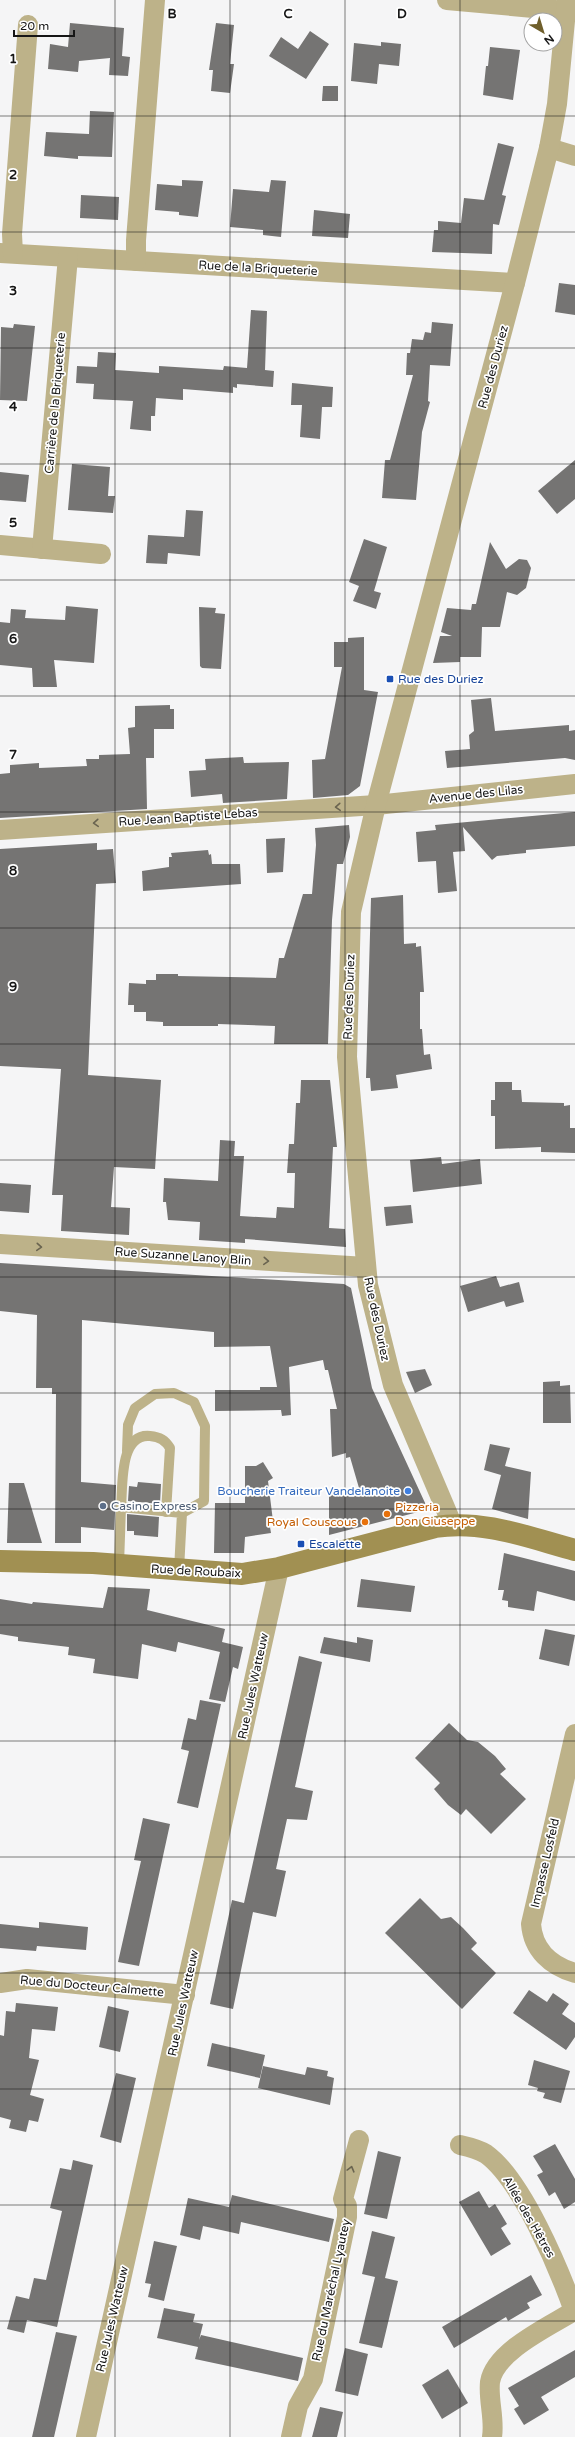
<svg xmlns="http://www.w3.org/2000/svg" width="575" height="2437" font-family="'Varela Round',sans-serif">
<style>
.building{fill:#757473}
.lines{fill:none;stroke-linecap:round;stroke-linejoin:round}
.lane{stroke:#bdb289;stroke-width:10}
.street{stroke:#bdb289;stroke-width:20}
.secondary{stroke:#a19052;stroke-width:22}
.oneway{stroke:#6a6450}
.grid{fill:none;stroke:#161616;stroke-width:1;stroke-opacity:0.55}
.transit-dot{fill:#1a4fb4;stroke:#fff;stroke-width:1.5}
.shop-dot{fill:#3f7fe0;stroke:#fff;stroke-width:1.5}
.service-dot{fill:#5c6f8a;stroke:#fff;stroke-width:1.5}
.food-dot{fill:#e8710a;stroke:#fff;stroke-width:1.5}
.labels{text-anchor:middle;stroke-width:3.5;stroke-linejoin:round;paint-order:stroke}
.street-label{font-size:12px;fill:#161616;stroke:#fff}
.transit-label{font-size:12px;fill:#164399;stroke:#fff;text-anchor:start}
.shop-label{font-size:12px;fill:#366cbe;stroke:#fff;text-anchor:end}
.service-label{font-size:12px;fill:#4e5e75;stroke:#fff;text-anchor:start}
.food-label{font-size:12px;fill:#c56008;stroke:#fff;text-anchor:start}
.grid-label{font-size:13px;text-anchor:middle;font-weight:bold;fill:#161616;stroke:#fff;stroke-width:3.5;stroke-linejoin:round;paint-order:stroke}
</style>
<rect width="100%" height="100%" fill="#f5f5f6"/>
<g class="building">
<path d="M70 23 124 28 122 56 130 57 128 76 109 75 110 58 79 61 78 72 48 69 50 44 68 47Z"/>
<path d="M216 23 234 25 230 64H234L230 93 211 91 213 70H209Z"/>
<path d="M310 31 329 44 306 79 269 56 281 37 298 49Z"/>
<path d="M381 42 401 44 399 66 379 64 377 84 351 81 354 43 381 46Z"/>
<path d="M490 47 520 50 513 100 483 95 486 66H488Z"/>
<path d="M323 86H338V101H322Z"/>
<path d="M90 111 114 112 112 157 78 156V159L44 156 46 132 89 134Z"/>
<path d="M498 143 514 147 502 195 506 196 499 225 493 224 492 254 432 252 434 230H438V221L461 223 464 198 484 200Z"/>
<path d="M182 180 203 181 198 217 179 215V212L155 210 157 184 182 186Z"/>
<path d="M271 180 286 181 281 237 263 235V230L230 227 233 189 269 192Z"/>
<path d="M81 195 119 197 118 220 80 218Z"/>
<path d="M314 210 350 214 348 238 312 236Z"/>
<path d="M559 283 575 285V315L555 312Z"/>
<path d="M251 310 267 311 265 370 274 371 273 387 237 384V388L233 387V393L183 389V400L156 398 155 416H151V431L130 429 133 401 93 399 94 384 76 383 77 366 97 367 98 352 116 353 115 370 159 373V366L223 370 224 366 247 368Z"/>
<path d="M432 322 453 324 450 366 430 365 428 401 430 402 422 432 416 500 382 498 385 460H390L413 375H406L407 353H410L412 339 423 340 425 332 431 333Z"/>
<path d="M14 324 35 326 27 401 0 400 1 327 13 328Z"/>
<path d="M292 383 333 387 332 407H322L320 439 300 437 302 405H291Z"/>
<path d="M575 460V499L557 514 538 491Z"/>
<path d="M72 464 110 467 108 496H115L113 513 68 510Z"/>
<path d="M0 472 29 475 26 502 0 500Z"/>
<path d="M186 510 203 511 200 556 168 553 167 564 146 563 148 535 184 537Z"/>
<path d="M364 539 387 547 374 591 381 593 376 609 353 601 359 586 349 582Z"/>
<path d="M490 542 506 569 519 559 527 560 531 568 526 588 517 595 507 592 500 627H482L481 657H460V662L433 663 440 636H452L441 632 447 608 471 610 472 604H476Z"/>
<path d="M66 606 98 609 94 663 54 660 57 687H33L32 668 0 665V622L10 623 11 609 26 610 25 618 65 620Z"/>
<path d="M199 607 216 608 215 613 225 614 221 669 202 668 200 666Z"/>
<path d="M364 637V690L378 692 360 786 348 795 313 798 312 760 325 759 342 667H334V642H348V638Z"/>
<path d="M491 698 495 731 569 725V731L575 730V760L565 758 447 768 445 751 470 749 469 735 474 731 471 700Z"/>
<path d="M170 705V709H174V729H154V758H146L147 809 0 818V774L10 773V765L39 763V768L87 766 86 759H99V755L130 754 128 728 135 727V706Z"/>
<path d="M243 757 244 763 289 762 287 799 223 803 222 794 191 797 189 771 206 770 205 759Z"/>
<path d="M575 812V846L526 850V853L497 856 492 860 463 827 465 851 453 852 457 891 438 893 436 861 418 862 416 832 436 830 435 825Z"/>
<path d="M349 825 350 837 343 864H337L332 920 328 1044H274L275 1026 218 1024V1026H163V1022L146 1021V1012H134V1005H128L129 983 146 984V980H156V974H178V976L276 978 279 958H284L303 894H312L316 845 315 828Z"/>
<path d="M285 838 283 872 267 873 266 839Z"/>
<path d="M97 843V850L113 849 116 883 96 884 88 1075 161 1080 155 1169 114 1167 111 1207 130 1208 129 1235 61 1231 63 1195H52L61 1069 0 1066V849Z"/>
<path d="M208 850 209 855 211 854 212 864H240L241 884 143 891 142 871 169 867V857H172L171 853Z"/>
<path d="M403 895 404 944 416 943V947L421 946 424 992H420V1029H422L424 1055 430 1054 432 1069 396 1075 398 1088 371 1091 370 1078H366L371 898Z"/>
<path d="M301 1080H330L337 1147H333L329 1228 345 1229 346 1247 245 1239V1243L199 1240 200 1222 168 1220 166 1202H163L164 1178 218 1181 220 1140 235 1141 234 1156H244L240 1216 276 1218 277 1207 294 1208 295 1173H287L289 1144H294L296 1103H300Z"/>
<path d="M495 1082H512V1090H521L522 1102 564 1103V1106L570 1105V1128H575V1153L541 1152V1147L495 1149V1116H491V1100H495Z"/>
<path d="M441 1157 442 1164 480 1159 482 1184 413 1192 410 1160Z"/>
<path d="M0 1183 31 1185 29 1213 0 1211Z"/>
<path d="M411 1205 413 1223 386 1226 384 1207Z"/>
<path d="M0 1263 344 1284 351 1288 372 1388 426 1505 422 1511 329 1535V1495L359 1488 350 1457 346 1458V1453L332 1457 330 1409H337L328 1370H325L323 1360 289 1367 291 1415 282 1416 281 1410 215 1411V1390H260V1387H277L270 1346 214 1347V1332L82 1320 81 1482 116 1485 114 1530 81 1527V1543H55L56 1394H52V1388H36L37 1315 0 1311Z"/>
<path d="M496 1276 500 1287 519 1282 524 1302 506 1307 504 1301 468 1312 460 1286Z"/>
<path d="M425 1369 432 1385 415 1393 406 1372Z"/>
<path d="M560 1381V1386L570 1385 571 1423H543V1382Z"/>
<path d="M490 1444 510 1448 505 1466 531 1472 528 1519 492 1509 501 1475 484 1470Z"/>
<path d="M263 1462 273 1478 268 1481 273 1521H269L271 1533 245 1537 244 1553H214L215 1503H245V1466H256Z"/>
<path d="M138 1482 161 1484 160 1504 128 1501 129 1486 137 1487Z"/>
<path d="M9 1483H24L42 1543H7Z"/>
<path d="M127 1514 159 1517 158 1537 134 1535V1531H127Z"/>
<path d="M504 1553 575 1571V1601L537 1591 534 1611 508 1607V1601L502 1600 504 1590H498Z"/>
<path d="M361 1579 415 1586 411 1612 357 1607Z"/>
<path d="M108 1587 150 1589 147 1610 225 1629 222 1642 243 1647 238 1669 233 1667 225 1702 209 1699 220 1652 178 1642 176 1652 142 1644 138 1679 93 1673 95 1659 68 1655 69 1647 18 1641V1637L0 1634V1599L32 1604 33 1602 103 1608Z"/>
<path d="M545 1629 575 1635 569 1666 539 1659Z"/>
<path d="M324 1637 357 1643V1637L373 1640 370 1662 320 1653Z"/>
<path d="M299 1656 322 1662 295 1787 313 1791 307 1820 287 1819 276 1869 286 1871 276 1917 253 1912 233 2009 210 2004 232 1900 244 1903Z"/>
<path d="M200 1700 221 1704 198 1808 177 1803 189 1751 181 1749 188 1718 196 1720Z"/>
<path d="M449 1723 467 1740 478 1742 495 1756 506 1769 500 1774 526 1799 491 1834 466 1809 461 1815 448 1805 434 1789 440 1783 415 1758Z"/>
<path d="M143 1818 170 1824 139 1966 118 1962 141 1861 134 1860Z"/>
<path d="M420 1898 441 1919 451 1917 463 1928 477 1943 471 1949 496 1973 462 2009 385 1933Z"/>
<path d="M39 1922 88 1927 86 1950 37 1946 36 1951 0 1948V1924L39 1928Z"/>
<path d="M529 1990 547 2002 553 1993 569 2004 562 2014 575 2023V2037L566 2050 513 2013Z"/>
<path d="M16 2003 58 2007 55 2031 32 2029 29 2058 39 2060 30 2095 44 2099 38 2122 29 2120 26 2132 9 2128 11 2120 0 2117V2035L4 2036 6 2011 15 2012Z"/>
<path d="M108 2006 129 2011 120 2052 99 2047Z"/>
<path d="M212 2043 265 2055 260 2078 207 2066Z"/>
<path d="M534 2060 570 2071 561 2103 543 2098 545 2093 537 2091 538 2088 528 2085Z"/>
<path d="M263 2066 305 2075 307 2067 328 2071 327 2076 334 2078 330 2105 258 2088Z"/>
<path d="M116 2073 136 2078 121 2143 100 2137Z"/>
<path d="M555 2144 575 2179V2202L564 2209 555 2192 549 2196 543 2185 537 2175 543 2172 533 2156Z"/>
<path d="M378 2151 401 2157 387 2219 364 2214Z"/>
<path d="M73 2160 93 2165 57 2327 27 2320 24 2333 7 2329 16 2296 29 2299 34 2278 46 2280 62 2211 50 2208 60 2168 71 2170Z"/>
<path d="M479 2191 489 2208 495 2204 507 2224 501 2228 511 2244 491 2256 459 2202Z"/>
<path d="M232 2195 334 2219 329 2242 241 2222 239 2234 203 2226 200 2240 180 2235 188 2198 229 2207Z"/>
<path d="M372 2231 395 2237 385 2278 398 2281 382 2348 359 2343 375 2277 362 2274Z"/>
<path d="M154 2241 177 2246 164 2301 148 2297 151 2284 145 2283Z"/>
<path d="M531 2275 542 2295 527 2303 530 2308 508 2321 506 2317 454 2348 442 2327Z"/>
<path d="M164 2308 195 2314 193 2322 203 2324 199 2340 201 2335 303 2358 298 2381 195 2359 198 2347 157 2338Z"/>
<path d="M56 2332 77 2336 62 2402 54 2437H32Z"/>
<path d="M345 2348 368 2354 358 2396 335 2391Z"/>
<path d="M575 2350V2377L541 2397 549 2410 524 2425 514 2409 519 2406 508 2388Z"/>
<path d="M448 2369 468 2403 442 2419 422 2385Z"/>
<path d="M320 2407 343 2412 337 2437H312Z"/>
</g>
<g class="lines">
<g class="lane">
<path d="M127 1451 128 1425 135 1408 155 1394 174 1393 194 1402 205 1426 204 1501 182 1513"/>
<path d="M121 1507C123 1486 119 1433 150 1436 160 1437 165 1440 170 1448L166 1512"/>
<path d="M119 1565 121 1507 182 1513 179 1570"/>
</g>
<g class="street">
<path d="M447 0 566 11"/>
<path d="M549 148 575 156"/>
<path d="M0 253 515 283"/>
<path d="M13 253 12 234 28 25"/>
<path d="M136 261V240L155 0"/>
<path d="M0 545 101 554"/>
<path d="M42 549 68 257"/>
<path d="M0 830 376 805 575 784"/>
<path d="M0 1244 366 1267"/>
<path d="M452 1524 393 1385 368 1285 347 1057 351 912 376 805 515 283 549 148 557 104 567 0"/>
<path d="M575 1734 531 1924C533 1950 551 1966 575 1973"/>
<path d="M0 1983 27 1979 185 1995"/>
<path d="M460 2145C469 2147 478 2149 486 2154 522 2180 559 2269 574 2311 550 2326 495 2351 490 2382 488 2400 495 2419 492 2437"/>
<path d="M86 2437 279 1568"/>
<path d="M291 2437 298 2406 313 2379 347 2217V2206L343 2199 359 2140"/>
</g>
<path class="secondary" d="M0 1561 93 1563 242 1574 279 1568 435 1527C483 1519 530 1538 575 1550"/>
</g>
<defs><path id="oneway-chevron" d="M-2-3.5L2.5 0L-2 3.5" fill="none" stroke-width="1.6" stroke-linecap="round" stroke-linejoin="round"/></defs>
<g class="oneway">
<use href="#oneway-chevron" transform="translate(338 807) rotate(176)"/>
<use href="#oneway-chevron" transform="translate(96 823) rotate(176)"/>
<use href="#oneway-chevron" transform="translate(39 1247) rotate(4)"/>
<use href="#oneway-chevron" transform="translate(266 1261) rotate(4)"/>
<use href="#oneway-chevron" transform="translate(351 2169) rotate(-75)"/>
</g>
<path class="grid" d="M115 0V2437M230 0V2437M345 0V2437M460 0V2437M0 116H575M0 232H575M0 348H575M0 464H575M0 580H575M0 696H575M0 812H575M0 928H575M0 1044H575M0 1160H575M0 1277H575M0 1393H575M0 1509H575M0 1625H575M0 1741H575M0 1857H575M0 1973H575M0 2089H575M0 2205H575M0 2321H575"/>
<g class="transit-dot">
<rect x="386" y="675" width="8" height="8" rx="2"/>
<rect x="297" y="1540" width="8" height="8" rx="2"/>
</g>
<circle class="shop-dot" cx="408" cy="1491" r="4"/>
<circle class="service-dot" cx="103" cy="1506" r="4"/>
<g class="food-dot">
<circle cx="387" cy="1514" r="4"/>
<circle cx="365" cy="1522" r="4"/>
</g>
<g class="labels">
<g class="street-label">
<text transform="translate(258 268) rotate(3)" y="4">Rue de la Briqueterie</text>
<text transform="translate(493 367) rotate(-75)" y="4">Rue des Duriez</text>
<text transform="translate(55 403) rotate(-85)" y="4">Carrière de la Briqueterie</text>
<text transform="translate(476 794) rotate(-6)" y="4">Avenue des Lilas</text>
<text transform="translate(188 817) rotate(-4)" y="4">Rue Jean Baptiste Lebas</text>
<text transform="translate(349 997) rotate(-88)" y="4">Rue des Duriez</text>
<text transform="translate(183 1256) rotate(4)" y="4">Rue Suzanne Lanoy Blin</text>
<text transform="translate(377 1319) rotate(78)" y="4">Rue des Duriez</text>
<text transform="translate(196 1571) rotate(3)" y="4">Rue de Roubaix</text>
<text transform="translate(253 1686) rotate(-78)" y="4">Rue Jules Watteuw</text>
<text transform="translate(545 1863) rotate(-77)" y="4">Impasse Losfeld</text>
<text transform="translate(92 1986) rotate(5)" y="4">Rue du Docteur Calmette</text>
<text transform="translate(183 2003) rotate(-78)" y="4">Rue Jules Watteuw</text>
<text transform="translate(529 2217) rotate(60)" y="4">Allée des Hêtres</text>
<text transform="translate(331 2290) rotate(-78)" y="4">Rue du Maréchal Lyautey</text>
<text transform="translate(112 2319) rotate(-77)" y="4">Rue Jules Watteuw</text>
</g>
<g class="transit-label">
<text x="398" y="683">Rue des Duriez</text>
<text x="309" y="1548">Escalette</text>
</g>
<g class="shop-label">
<text x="400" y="1495">Boucherie Traiteur Vandelanoite</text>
</g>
<g class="service-label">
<text x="111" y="1510">Casino Express</text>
</g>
<g class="food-label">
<text x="395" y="1511">Pizzeria<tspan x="395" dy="14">Don Giuseppe</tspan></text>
<text x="357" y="1526" text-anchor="end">Royal Couscous</text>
</g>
</g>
<g class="grid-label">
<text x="172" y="18">B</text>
<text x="288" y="18">C</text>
<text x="402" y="18">D</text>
<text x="13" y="63">1</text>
<text x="13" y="179">2</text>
<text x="13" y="295">3</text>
<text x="13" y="411">4</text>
<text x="13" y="527">5</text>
<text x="13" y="643">6</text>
<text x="13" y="759">7</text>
<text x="13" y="875">8</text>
<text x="13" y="991">9</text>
</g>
<g transform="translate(543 32) rotate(142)"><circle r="19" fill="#ffffff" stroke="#a2a2a2"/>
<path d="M0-3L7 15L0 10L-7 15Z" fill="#6f5f2c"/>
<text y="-6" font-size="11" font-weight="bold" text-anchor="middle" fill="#161616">N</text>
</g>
<path d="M14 30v6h60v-6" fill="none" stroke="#161616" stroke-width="2"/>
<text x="20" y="30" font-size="12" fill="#161616" stroke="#ffffff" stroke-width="3" paint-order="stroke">20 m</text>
</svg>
